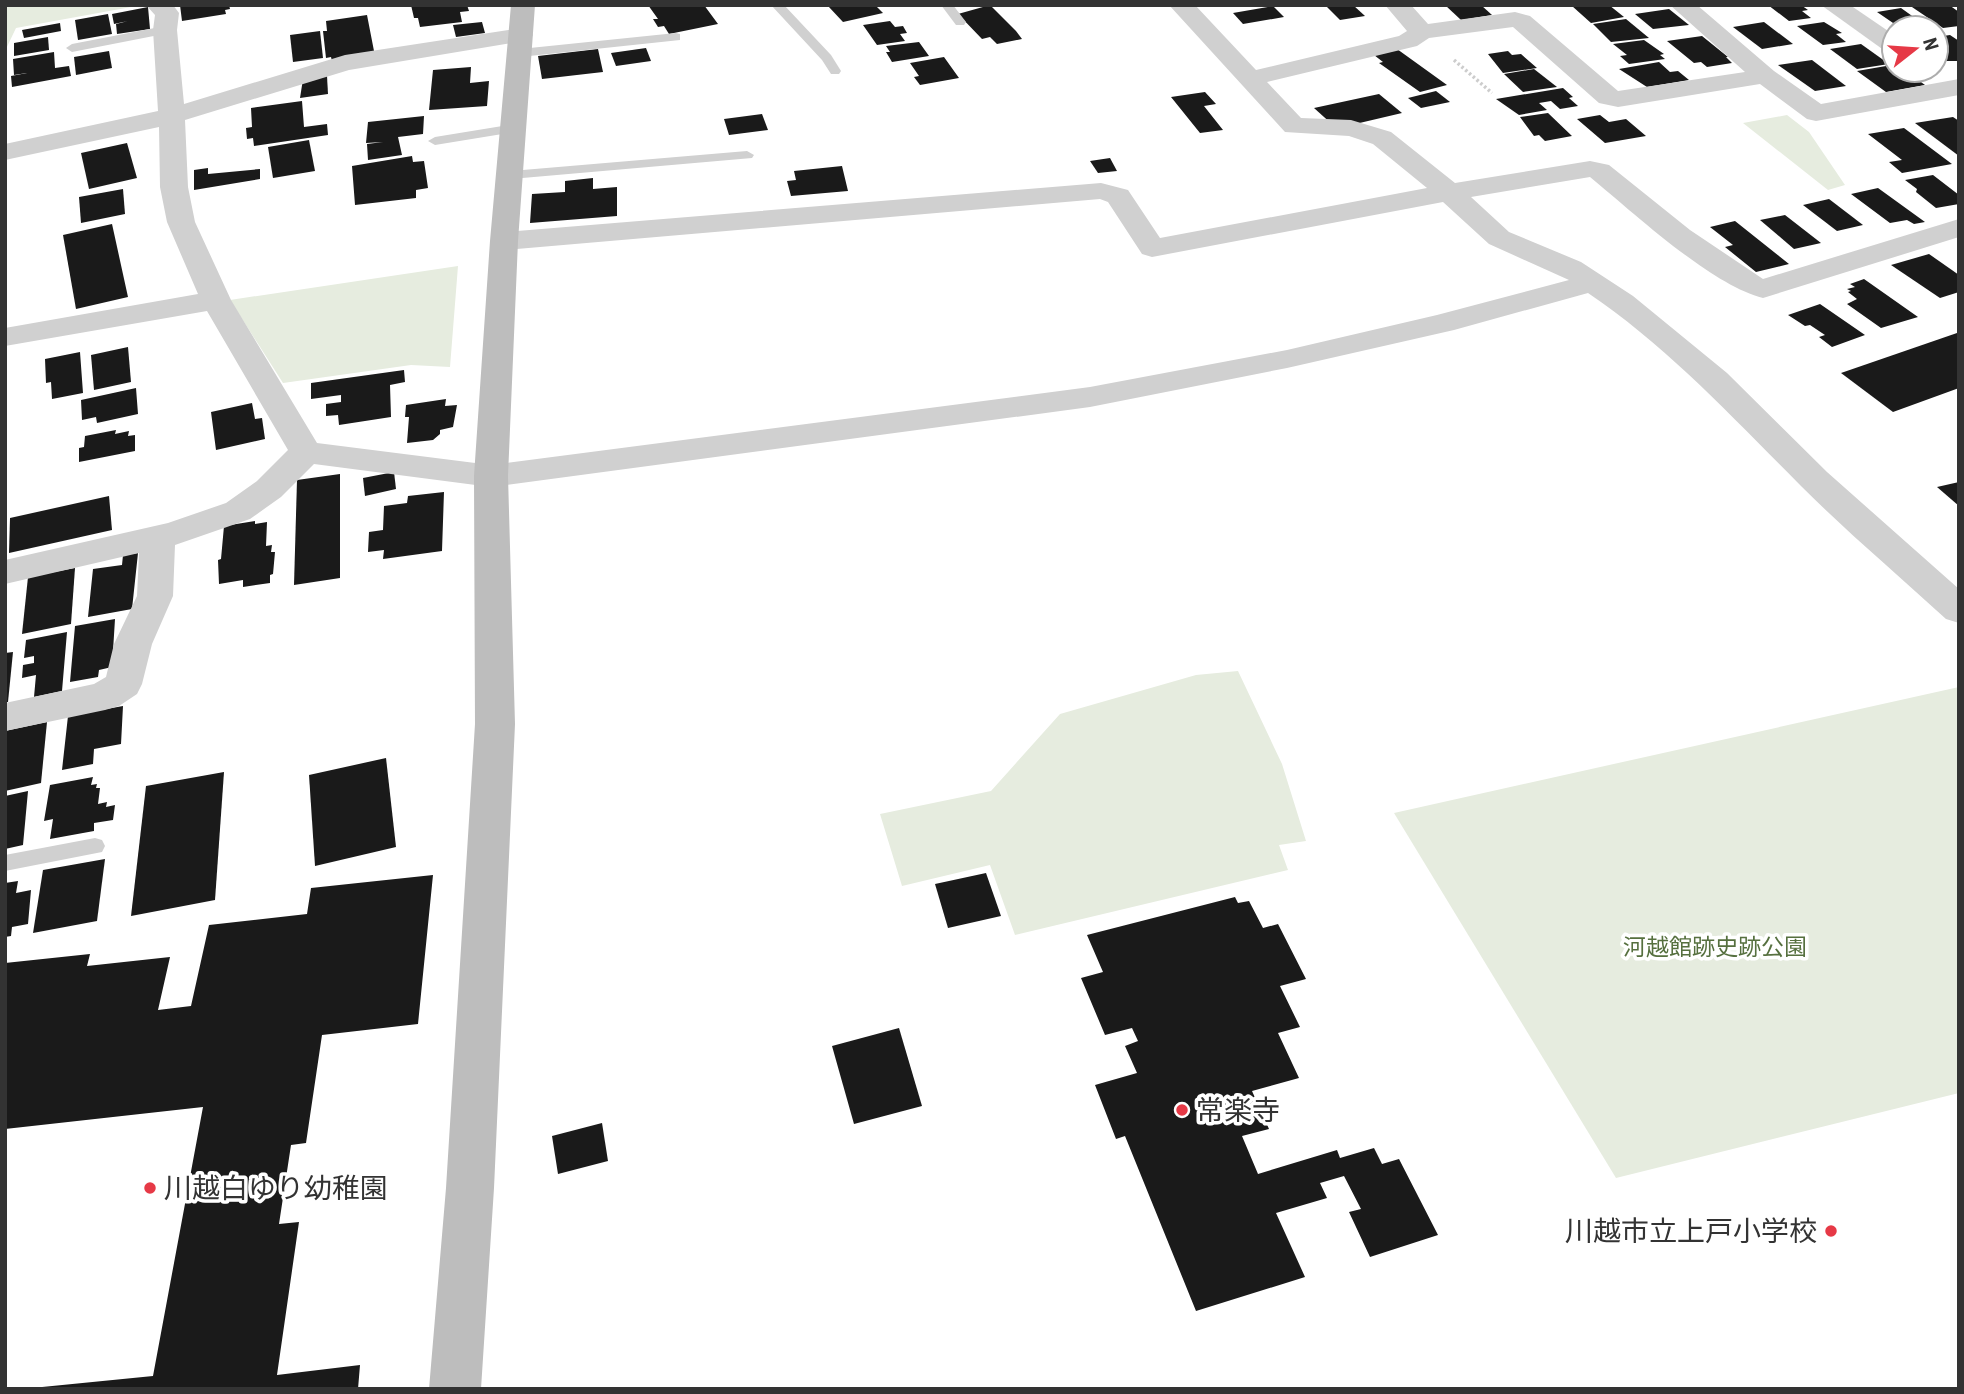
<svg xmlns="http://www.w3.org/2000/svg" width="1964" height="1394" font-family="'Roboto Condensed','Noto Sans JP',sans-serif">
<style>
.green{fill:#e6ecdf}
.building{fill:#1a1a1a}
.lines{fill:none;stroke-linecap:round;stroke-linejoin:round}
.path{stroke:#cdcdcd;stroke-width:3.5;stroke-dasharray:2.5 2.5;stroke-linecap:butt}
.lane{fill:#d0d0d0;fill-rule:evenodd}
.street{fill:#d0d0d0;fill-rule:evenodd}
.secondary{fill:#bdbdbd;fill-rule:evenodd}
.poi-dot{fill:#e63946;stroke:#fff;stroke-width:2.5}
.labels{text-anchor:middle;stroke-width:7;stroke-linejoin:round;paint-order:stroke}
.park-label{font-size:23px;fill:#56703f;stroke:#fff}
.near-poi-label{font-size:28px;fill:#333;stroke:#fff;text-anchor:start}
</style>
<rect width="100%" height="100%" fill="#fff"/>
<g class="green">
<path d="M5 5H142L16 28 5 51Z"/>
<path d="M1787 115 1809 132 1845 185 1828 190 1743 123Z"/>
<path d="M458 266 450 367 411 365 283 383 230 300Z"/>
<path d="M1238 671 1282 764 1306 841 1279 845 1288 870 1015 935 990 865 902 886 880 814 991 791 1060 714 1196 675Z"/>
<path d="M1959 687V1093L1616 1178 1394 813Z"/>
</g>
<g class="building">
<path d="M180 5H229L230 9 225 10 226 14 182 21Z"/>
<path d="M411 5H467L469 11 460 12 462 22 420 27 418 18H414Z"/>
<path d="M648 5H704L718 24 669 34 664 26 658 27 653 19H658Z"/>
<path d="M833 5H875L883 13 843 22 828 6Z"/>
<path d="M990 5 1016 31 1022 39 997 44 990 37 982 39 958 14Z"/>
<path d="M1325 5H1353L1365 16 1340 20Z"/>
<path d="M1445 5H1481L1492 15 1461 20Z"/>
<path d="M1578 5H1609L1624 17 1591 23 1572 6Z"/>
<path d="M1768 5H1801L1808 10 1802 11 1811 18 1789 21Z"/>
<path d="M1909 5H1949L1959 12V26L1943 28Z"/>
<path d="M1273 6 1284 17 1243 24 1233 13Z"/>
<path d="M148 7 150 29 117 34 116 24 128 21 114 24 112 14Z"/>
<path d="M1901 8 1929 28H1896L1892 25H1896L1877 12Z"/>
<path d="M1669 9 1689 25 1653 29 1635 14Z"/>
<path d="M108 14 112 34 78 40 75 20Z"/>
<path d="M367 15 374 51 332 61 331 57 326 58 323 31H327L326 21Z"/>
<path d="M1626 19 1649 38 1611 42 1593 24Z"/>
<path d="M890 21 895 27 903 26 907 33 900 34 905 41 877 45 863 25Z"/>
<path d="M482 22 485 33 456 37 453 25Z"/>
<path d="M1764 22 1793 44 1762 49 1733 27Z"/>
<path d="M1824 22 1842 33 1836 34 1846 42 1823 45 1797 26Z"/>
<path d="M60 23 61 31 24 38 22 30Z"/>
<path d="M320 31 323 58 293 62 290 35Z"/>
<path d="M1950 35 1959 41V61H1945L1936 55 1940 52 1936 49V37Z"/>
<path d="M1702 36 1728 57H1726L1732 63 1707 67 1701 62 1694 63 1667 41Z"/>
<path d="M48 37 49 50 14 56V43Z"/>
<path d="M1644 40 1664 54 1660 55 1665 59 1629 64 1620 56 1627 55 1613 44Z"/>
<path d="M919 42 929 56 892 62 886 52H890L886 46Z"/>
<path d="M1861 44 1889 64 1857 69 1830 49Z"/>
<path d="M646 48 651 61 616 66 611 53Z"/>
<path d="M598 49 603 72 542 79 538 56Z"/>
<path d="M1397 49 1447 85 1420 92 1379 63 1383 62 1374 55Z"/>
<path d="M109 51 112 68 76 75 74 57Z"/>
<path d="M1508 51 1512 55 1521 54 1537 68 1503 73 1488 54Z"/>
<path d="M54 52 55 68 69 66 71 76 12 87 11 76 27 73 14 75 13 59Z"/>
<path d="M944 57 959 78 920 85 914 77 919 76 910 63Z"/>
<path d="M1812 60 1846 86 1815 91 1778 65Z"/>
<path d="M1659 62 1670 72 1678 71 1689 80 1647 87 1619 69Z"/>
<path d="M1886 66 1904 79 1914 77 1925 85 1886 92 1857 71Z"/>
<path d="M471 67 470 83 489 81 487 106 429 110 433 70Z"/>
<path d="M1534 69 1557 87 1523 92 1504 74Z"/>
<path d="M327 76 328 94 300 98 303 79Z"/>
<path d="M1563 88 1573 97 1569 98 1578 106 1560 109 1551 101 1539 103 1547 110 1519 115 1496 99Z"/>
<path d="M1436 91 1450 102 1421 108 1408 98Z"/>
<path d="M1205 92 1216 104 1204 106 1223 130 1200 133 1171 97Z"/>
<path d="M1379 94 1402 113 1351 125 1334 126 1314 108Z"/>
<path d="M302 101 304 127 327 124 328 135 254 146 253 138 247 139 246 128 252 127 251 108Z"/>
<path d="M1548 113 1572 136 1545 141 1539 135 1534 136 1520 117Z"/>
<path d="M762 114 768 130 729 135 724 119Z"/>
<path d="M1600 115 1609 122 1626 119 1646 136 1605 143 1577 119Z"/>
<path d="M424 116 423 134 398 137 402 155 368 160 367 144 383 142 366 143 368 122Z"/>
<path d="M1953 117 1959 121V156L1915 123Z"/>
<path d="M1904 128 1952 164 1902 173 1889 162 1902 160 1868 134Z"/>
<path d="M309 140 315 171 273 178 268 147Z"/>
<path d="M127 143 137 178 89 189 81 153Z"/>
<path d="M412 156 413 162 424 161 428 188 416 190V198L355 205 352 166Z"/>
<path d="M1110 158 1117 171 1098 173 1090 161Z"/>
<path d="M842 166 848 191 791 196 787 181 796 180 794 171Z"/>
<path d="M208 168V174L260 169V179L194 190V170Z"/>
<path d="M1933 175 1959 195V204L1936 208 1916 192 1917 189 1905 180Z"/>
<path d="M593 178V189L617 187V216L530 223 532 194 565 192V181Z"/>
<path d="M1878 188 1925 222 1914 224 1907 220 1890 223 1851 194Z"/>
<path d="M123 189 125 214 81 223 79 197Z"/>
<path d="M1829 199 1863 225 1837 231 1803 205Z"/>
<path d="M1785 215 1821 243 1794 249 1760 220Z"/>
<path d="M1735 221 1789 264 1756 272 1725 247 1733 245 1710 227Z"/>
<path d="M112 224 128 297 76 309 63 235Z"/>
<path d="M1929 254 1959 275V292L1940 298 1891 265Z"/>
<path d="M1864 279 1918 317 1881 328 1847 304 1857 299 1848 292 1851 291 1847 289 1855 287 1850 284Z"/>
<path d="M1820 304 1865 335 1832 347 1819 337 1825 335 1810 325 1805 326 1788 315Z"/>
<path d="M1957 333 1959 334V388L1893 412 1841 373Z"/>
<path d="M128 347 131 382 94 390 91 355Z"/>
<path d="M80 352 83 393 52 399 51 382 46 383 45 359Z"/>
<path d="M404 370 405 382 390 385 391 417 339 425 338 415 326 416V404L341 402V395L311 399V383Z"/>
<path d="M136 388 138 414 97 423 96 417 82 420 81 400Z"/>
<path d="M446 399 445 406 457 405 453 427 440 430V434L433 440 407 443 409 417H405L406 405Z"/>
<path d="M252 403 255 419 262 418 265 439 216 450 211 412Z"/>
<path d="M116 430 115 434 129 431 128 436 135 435V451L79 462V448L84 447 85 436Z"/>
<path d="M394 472 396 489 365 496 363 478Z"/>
<path d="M340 474V578L294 585 297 480Z"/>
<path d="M1959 482V506L1937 487Z"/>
<path d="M444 492 442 551 383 559 384 550 368 552 369 532 383 530 384 506 407 503 408 496Z"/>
<path d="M109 496 112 530 9 553 10 518Z"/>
<path d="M255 521V524L267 522 266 546 272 545 271 552H275L273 574 270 575V583L243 587V580L219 584 218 560 221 559 224 526Z"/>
<path d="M138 553 132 609 88 617 93 569 122 565 123 555Z"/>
<path d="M75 568 71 624 22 634 28 577Z"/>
<path d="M115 619 112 667 99 670 98 677 70 682 75 626Z"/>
<path d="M67 632 62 691 34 697 36 675 22 678 23 665 34 663V656L24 658 26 640Z"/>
<path d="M13 652 8 702H5V653Z"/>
<path d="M123 706 121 744 94 749 93 764 62 770 68 716Z"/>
<path d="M47 722 41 783 5 791V731Z"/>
<path d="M386 758 396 847 315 866 309 775Z"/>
<path d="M224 772 215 900 131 916 146 786Z"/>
<path d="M93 777 91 785 97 784 96 788H100L98 804 107 802 106 807 115 805 113 820 94 823V831L50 839 53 819 44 821 50 785Z"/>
<path d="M28 791 23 845 5 849V796Z"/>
<path d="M105 859 97 921 33 933 43 870Z"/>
<path d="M986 873 1001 916 948 928 935 884Z"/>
<path d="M433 875 418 1024 322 1035 306 1143 291 1145 279 1224 299 1222 277 1375 360 1365 358 1389H22L153 1376 203 1107 5 1129V963L90 954 87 966 170 957 158 1010 191 1006 209 925 307 914 311 888Z"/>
<path d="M18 881 16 893 31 890 28 924 12 927 11 936 5 937V883Z"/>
<path d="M1235 897 1238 903 1249 901 1263 928 1278 924 1306 979 1280 986 1300 1027 1278 1033 1299 1078 1252 1091 1269 1129 1242 1136 1258 1174 1337 1150 1340 1158 1374 1148 1382 1164 1399 1159 1438 1235 1370 1257 1349 1212 1361 1209 1344 1176 1320 1183 1327 1198 1276 1213 1305 1277 1196 1311 1125 1136 1116 1139 1095 1085 1137 1073 1125 1046 1138 1041 1132 1028 1105 1035 1081 978 1103 972 1087 935Z"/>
<path d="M899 1028 922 1106 854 1124 832 1046Z"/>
<path d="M602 1123 608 1161 558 1174 552 1136Z"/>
</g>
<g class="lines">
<path class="path" d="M1454 60 1492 93"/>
<g class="lane">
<path d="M771 5H784L831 55 841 71 839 74H831L822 60Z"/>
<path d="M941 5H953L966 22 964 25H956Z"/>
<path d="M165 26 171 30 169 33 72 52 66 48 72 44Z"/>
<path d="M676 33 680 34V40L520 57 514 53 520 49Z"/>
<path d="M515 124 522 128 520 131 435 145 428 141 435 137Z"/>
<path d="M747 151 754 155 752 158 511 179 504 175 511 171Z"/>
<path d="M95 838 102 840 105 846 102 852 5 871V855Z"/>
</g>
<g class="street">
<path d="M146 5H173L179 13 177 30 184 104 345 55 521 28 530 30 533 35 530 40 349 70 185 120 188 187 195 222 231 300 317 443 491 465 1090 387 1287 350 1437 315 1569 280 1489 244 1443 202 1152 257 1142 254 1108 202 1100 199 504 250 494 247 490 241 494 235 504 232 1101 183 1128 190 1160 238 1427 188 1373 144 1349 136 1285 132 1169 5H1195L1256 70 1399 36 1407 31 1385 5H1411L1428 24 1515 12 1530 16 1618 91 1745 72 1670 5H1697L1774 71 1821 104 1959 79V95L1816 121 1807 119 1760 84 1618 107 1599 103 1513 27 1429 38 1417 46 1267 82 1301 118 1351 120 1391 132 1455 183 1590 161 1609 165 1690 230 1763 279 1959 219V237L1763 298C1711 285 1634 213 1590 177L1471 197 1509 232 1581 262 1633 296 1727 373 1827 472 1959 589V623L1946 619C1898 575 1847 532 1801 486 1733 418 1668 347 1588 293L1454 330 1287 368 1090 407 491 487 314 464 281 497 250 519 175 545 173 596 152 644 142 684 137 694 119 706 105 710 5 731V703L94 684 106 677 114 644 137 596 139 553 5 584V560L168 523 226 503 257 481 288 450 207 311 5 346V328L198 294 167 222 160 187 159 127 5 160V144L158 111 153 30 155 15Z"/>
<path d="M1821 5H1850L1894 35V53L1885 51Z"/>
</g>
<path class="secondary" d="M511 5H535L518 241 508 476 515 724 494 1188 481 1389H429L446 1188 475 724 474 476 490 241Z"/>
</g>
<g class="poi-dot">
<circle cx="1182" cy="1110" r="7"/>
<circle cx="150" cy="1188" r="7"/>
<circle cx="1831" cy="1231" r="7"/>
</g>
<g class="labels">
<g class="park-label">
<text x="1715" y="955">河越館跡史跡公園</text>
</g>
<g class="near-poi-label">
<text x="1196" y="1120">常楽寺</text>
<text x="164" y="1198">川越白ゆり幼稚園</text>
<text x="1817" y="1241" text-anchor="end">川越市立上戸小学校</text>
</g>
</g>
<rect width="1964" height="1394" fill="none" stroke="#333333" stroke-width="14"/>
<g transform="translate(1915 49) rotate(73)"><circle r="33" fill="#ffffff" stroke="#adadad" stroke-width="2"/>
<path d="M0-5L12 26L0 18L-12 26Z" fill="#e63946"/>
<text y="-10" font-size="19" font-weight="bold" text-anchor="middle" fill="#333333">N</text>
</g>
</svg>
